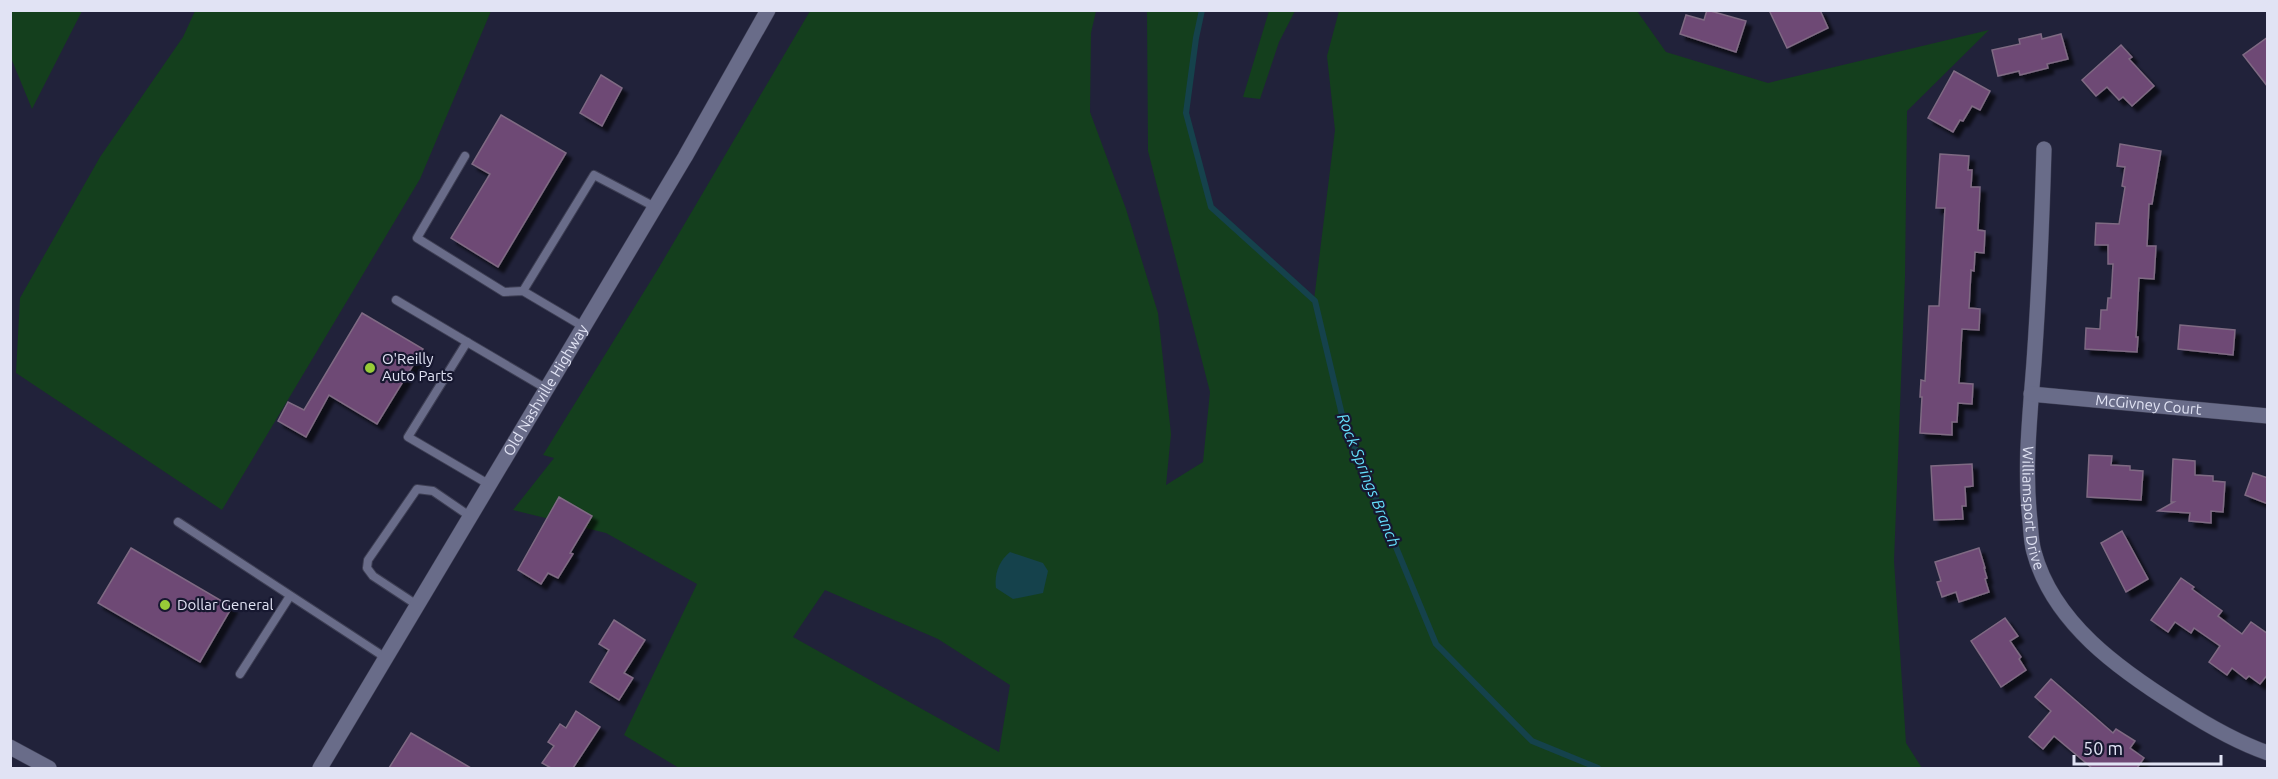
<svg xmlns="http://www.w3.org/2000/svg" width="2278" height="779" font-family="Ubuntu,sans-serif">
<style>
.green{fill:#143f1d;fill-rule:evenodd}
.water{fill:#15424c}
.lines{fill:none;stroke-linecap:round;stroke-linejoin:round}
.stream{stroke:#15424c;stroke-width:6}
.building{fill:#6e4875;stroke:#7f6a83;stroke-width:1.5;filter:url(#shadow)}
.service-casing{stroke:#3e3f54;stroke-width:10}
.minor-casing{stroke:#3e3f54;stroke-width:16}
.tertiary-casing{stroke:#3e3f54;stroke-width:16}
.secondary-casing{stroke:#3e3f54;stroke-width:16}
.service{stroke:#696c89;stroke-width:8}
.minor{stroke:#696c89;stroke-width:15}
.tertiary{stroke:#696c89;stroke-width:15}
.secondary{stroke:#696c89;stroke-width:15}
.poi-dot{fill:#98cb37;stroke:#171830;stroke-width:2}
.labels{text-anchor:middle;stroke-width:4.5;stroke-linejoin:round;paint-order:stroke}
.poi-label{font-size:15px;fill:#e1e3f4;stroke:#171830;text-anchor:start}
.street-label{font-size:15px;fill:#e1e3f4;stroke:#171830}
.water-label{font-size:16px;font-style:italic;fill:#64defb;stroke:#171830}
</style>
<defs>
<filter id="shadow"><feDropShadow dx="5.5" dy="5.5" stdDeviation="1.5" flood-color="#0009"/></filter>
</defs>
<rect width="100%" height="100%" fill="#21223a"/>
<g class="green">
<path d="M10 11H82L32 109 11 58Z"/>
<path d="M195 11H491L420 179 222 510 16 373 20 298 100 157 183 37Z"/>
<path d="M810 11H1096L1091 33 1090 112 1126 209 1158 313 1171 434 1166 485 1203 462 1210 392 1148 151 1147 11H1202L1196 38 1186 113 1211 207 1314 300 1335 130 1327 56 1339 11H1637L1666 52 1768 83 1989 30 1907 111 1905 277 1894 561 1906 743 1922 768H679L624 735 697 584 606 533 513 510 554 458 543 455 658 269ZM825 590 938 639 1010 685 999 752 793 637Z"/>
<path d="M1269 11H1295L1279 42 1260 99 1243 97Z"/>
</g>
<path class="water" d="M1010 552 1043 563 1048 571 1043 593 1013 599 996 588C994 574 999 561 1010 552Z"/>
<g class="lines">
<path class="stream" d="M1202 10 1196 38 1186 113 1211 207 1315 301 1343 419 1436 644 1532 741 1598 768"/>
</g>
<g class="building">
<path d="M1707 10 1746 21 1736 52 1680 34 1686 15 1704 20Z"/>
<path d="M1769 10H1820L1828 28 1787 48Z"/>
<path d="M2041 34 2042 39 2061 34 2068 59 2047 64 2048 68 2020 75 2019 71 1998 76 1992 50 2020 44 2019 39Z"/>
<path d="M2268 37V87L2243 55Z"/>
<path d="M2121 45 2132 57 2129 59 2154 86 2132 106 2123 97 2119 100 2107 87 2096 96 2082 80Z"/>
<path d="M1954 71 1990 91 1980 110 1972 106 1963 121 1960 120 1953 132 1928 118Z"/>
<path d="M601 75 622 88 602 126 580 113Z"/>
<path d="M501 115 566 153 498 267 451 238 490 174 472 164Z"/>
<path d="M2120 144 2161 151 2152 204H2149L2147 246H2156L2154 279 2139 278 2136 337H2138L2137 352 2085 349 2086 328 2100 329 2101 310H2107L2108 298H2111L2113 264H2108V245H2095L2096 223 2119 224 2125 187 2122 186 2125 167 2117 166Z"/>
<path d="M1940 154 1969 156 1968 170H1972L1971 187H1980L1978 230 1985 231 1984 253 1975 252 1974 271 1971 270 1969 308 1980 309 1979 330 1962 329 1959 383 1973 384 1972 404 1958 403 1957 422H1952V435L1920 433 1922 397H1920L1921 380 1925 381 1929 306H1939L1945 208H1936Z"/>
<path d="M362 313 423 349 377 424 329 395 306 437 278 421 288 402 304 410Z"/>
<path d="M2180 325 2235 330 2233 355 2178 349Z"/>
<path d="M2089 455 2112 456 2111 465 2130 466V470L2143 471 2141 500 2087 497Z"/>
<path d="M2173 459 2195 461V475L2213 476V481L2225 482 2223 512 2211 511V523L2189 521 2190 513 2158 511 2174 502H2171Z"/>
<path d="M1972 464 1973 486 1965 487 1966 506H1962L1963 519 1934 520 1931 466Z"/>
<path d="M2253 473 2268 478V504L2245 495Z"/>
<path d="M559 497 592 516 570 553 573 554 558 578 548 573 541 584 518 570Z"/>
<path d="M2122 531 2148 579 2126 592 2101 543Z"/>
<path d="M131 548 232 607 200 662 98 603Z"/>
<path d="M1979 548 1985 568H1984L1987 578 1985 579 1989 592 1959 602 1956 592 1942 597 1937 582 1941 581 1935 562Z"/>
<path d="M2181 578 2194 587 2192 589 2222 611 2218 616 2242 634 2251 622 2268 634V674L2260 684 2249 676 2246 679 2232 668 2227 675 2209 662 2220 646 2194 628 2191 633 2175 622 2168 632 2151 620Z"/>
<path d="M2005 618 2018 636 2010 641 2021 657 2019 659 2026 670 2001 687 1971 641Z"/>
<path d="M614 620 645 640 624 673 633 678 619 700 590 682 609 650 599 644Z"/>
<path d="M2051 679 2113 733 2116 729 2135 741 2130 748 2144 758 2137 768H2092L2054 736 2043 749 2029 737 2051 711 2035 697Z"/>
<path d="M576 711 600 727 573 768H551L542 763 554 746 548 742 560 724 566 728Z"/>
<path d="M411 733 471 768H389Z"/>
</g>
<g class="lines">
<g class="service-casing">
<g id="service">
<path d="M465 156 417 238 504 292 523 291 584 327"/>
<path d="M523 291 594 175 655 207"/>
<path d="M396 300 467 342"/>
<path d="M490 485 408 437 467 342 547 389"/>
<path d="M178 522 386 658"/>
<path d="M417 605 373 576 367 568 368 560 417 489 433 491 471 517"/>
<path d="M240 674 290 596"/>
</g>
</g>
<g class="minor-casing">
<g id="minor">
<path id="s1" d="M2044 149C2042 220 2039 291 2034 362 2030 415 2024 468 2030 521 2031 531 2031 542 2034 552 2053 623 2120 670 2179 707 2207 725 2236 742 2268 753"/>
<path id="s2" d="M2031 394 2268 416"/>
</g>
</g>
<g class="tertiary-casing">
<path id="tertiary" d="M10 747 49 768"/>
</g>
<g class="secondary-casing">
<g id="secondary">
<path id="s3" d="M320 768 685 157 768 10"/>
</g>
</g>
<use href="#service" class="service"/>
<use href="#minor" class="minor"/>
<use href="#tertiary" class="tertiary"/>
<use href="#secondary" class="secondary"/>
</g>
<g class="poi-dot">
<circle cx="370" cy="368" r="6"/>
<circle cx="165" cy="605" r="6"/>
</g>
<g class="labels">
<g class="poi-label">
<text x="382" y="364">O'Reilly<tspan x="382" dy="17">Auto Parts</tspan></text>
<text x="177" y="610">Dollar General</text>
</g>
<g class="street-label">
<text dy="5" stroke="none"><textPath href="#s3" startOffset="440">Old Nashville Highway</textPath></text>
<text dy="5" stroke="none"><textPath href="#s2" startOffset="118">McGivney Court</textPath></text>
<text dy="5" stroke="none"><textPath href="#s1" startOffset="360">Williamsport Drive</textPath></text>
</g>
<g class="water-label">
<text transform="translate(1369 480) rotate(68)" y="6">Rock Springs Branch</text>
</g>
</g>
<rect width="2278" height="779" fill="none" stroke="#e1e3f4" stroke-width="24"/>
<path d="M2074 755v9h147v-9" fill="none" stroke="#e1e3f4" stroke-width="3"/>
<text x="2083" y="755" font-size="18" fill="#e1e3f4" stroke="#171830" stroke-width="4.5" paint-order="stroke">50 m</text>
</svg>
